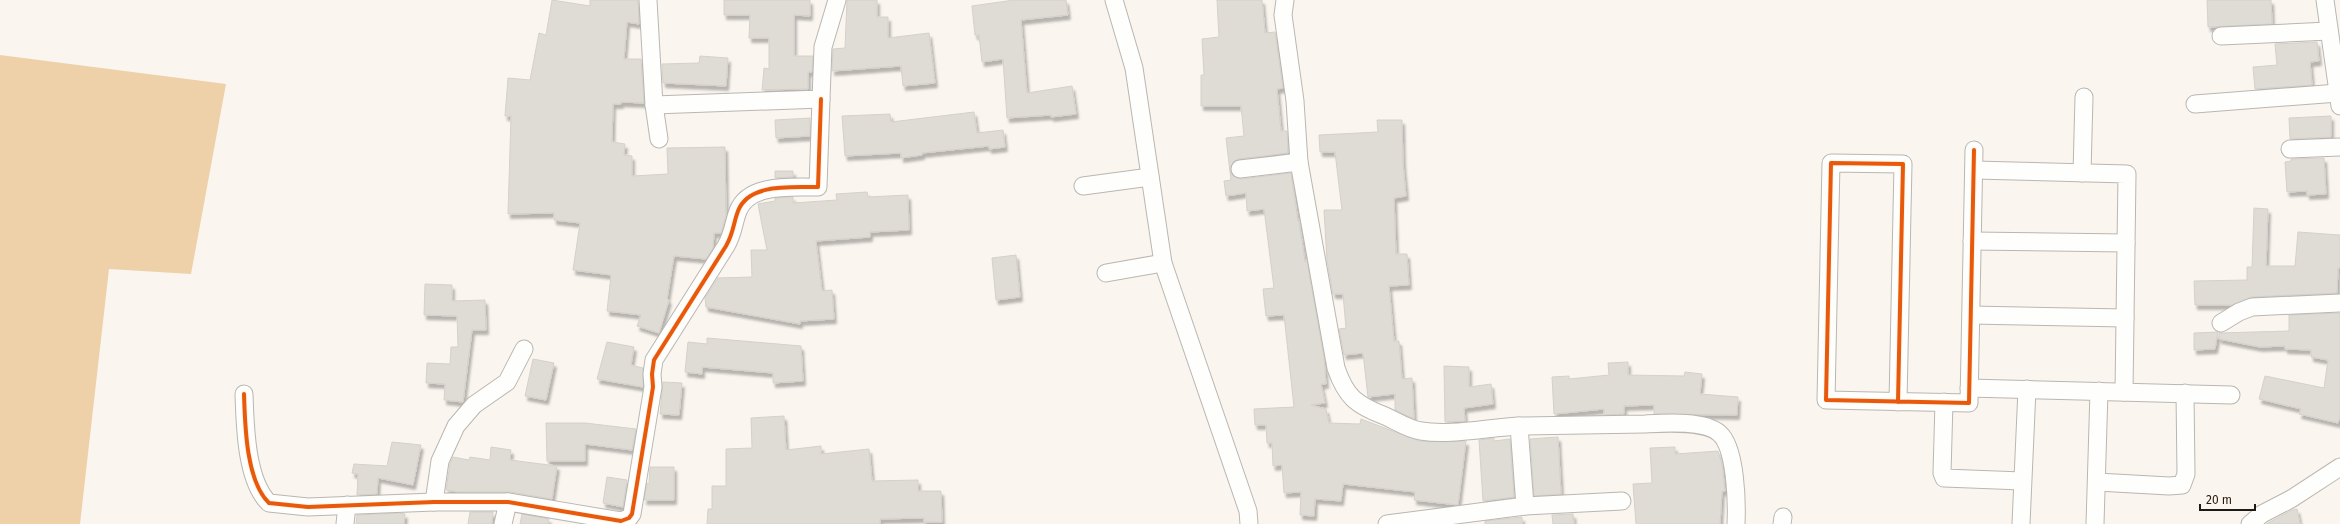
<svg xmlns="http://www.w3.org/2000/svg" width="2340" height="524" font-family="'Fira Sans',sans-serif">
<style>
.forest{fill:#eed1a9}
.building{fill:#dfdbd5;stroke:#d5d0cb;filter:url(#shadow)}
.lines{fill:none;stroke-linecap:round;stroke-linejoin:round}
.street-casing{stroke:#bab6b1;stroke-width:19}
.street{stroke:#fefefd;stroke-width:17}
.cycleway-casing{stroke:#fef6eb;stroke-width:6}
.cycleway{stroke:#e8590c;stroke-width:4}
</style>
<defs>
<filter id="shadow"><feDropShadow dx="2.5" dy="4.5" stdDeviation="1" flood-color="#0004"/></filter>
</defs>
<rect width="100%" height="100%" fill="#faf5ef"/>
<path class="forest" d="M0 55 226 84 191 274 109 269 80 524H0Z"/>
<g class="building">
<path d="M552 0 590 6V0H638L639 24 627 22 624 59H641L644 103 621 102V104H613L612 142 625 144 624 155 632 156V176L668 174 667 148 725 147 726 216 721 233H714L713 248 706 259 674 256 667 299 669 300 659 333 637 326 641 315 607 311 611 275 573 270 580 223 554 220V213L508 214 511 116H505L508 78 530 80 539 33 546 35Z"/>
<path d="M724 0H810V16L794 15V56H813L812 72H808V89L762 90 764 68 769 69V38H749L750 15H724Z"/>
<path d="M847 0H877V17H888V38L929 33 935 83 903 86 901 66 832 71 833 49 845 48Z"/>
<path d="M1014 0H1066L1068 15 1021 20 1027 93 1072 86 1076 114 1051 117V115L1007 118 1003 59 982 62 979 35H975L972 6Z"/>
<path d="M1217 0H1262L1265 33 1275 32 1283 88 1277 89 1281 131H1287L1288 153 1238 159 1234 161 1230 170 1232 175 1241 179 1291 173 1298 221H1299L1305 262 1307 261 1324 358 1326 384H1321L1325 403 1311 405 1326 409 1329 423 1360 424 1361 419 1419 441H1466L1458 505 1414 500 1415 492 1343 484 1341 501 1315 499 1314 516 1300 515 1301 492 1284 493 1282 465 1273 466 1272 443H1267L1266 425H1255L1254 409 1294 407 1284 315 1266 316 1263 289 1274 288 1264 209 1247 211 1246 193 1226 196 1224 181 1231 180 1226 138 1244 136 1241 106H1201V75H1204L1202 39 1219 37Z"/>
<path d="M2207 0H2271L2272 24 2208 27Z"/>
<path d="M2317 42 2319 61 2310 62 2312 85 2255 89 2253 67 2277 65 2275 44Z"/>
<path d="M700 56 728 58 726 86 663 83 662 64 699 63Z"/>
<path d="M974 112 977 133 1003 130 1005 147 989 149V146L922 153V155L901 158V153L845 156 842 116 890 114 891 122Z"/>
<path d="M2331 116V137L2290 139 2289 118Z"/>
<path d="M810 118V136L776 138 775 120Z"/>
<path d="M1377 120H1402L1403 164 1406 196 1394 198 1396 254H1407L1409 285 1389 286 1394 341H1399L1402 379 1412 378 1414 419 1395 410V394L1368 397 1363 353 1344 355 1339 329 1346 328 1343 294H1333L1327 260 1324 210H1342L1335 152H1320L1319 135 1378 132Z"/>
<path d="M2324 158 2326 194 2307 195V191L2287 192 2285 162 2291 161V159Z"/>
<path d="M775 171H793V177L775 178Z"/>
<path d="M867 192 868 197 908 195 909 230 870 232V237L816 241 822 291 832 290 834 319 800 321V324L706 307 705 298 718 278 752 277 751 250H767L758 204 775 201V198L786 197H793V203L837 200 836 194Z"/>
<path d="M2254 208 2268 209 2266 266H2295L2298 232 2340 235V268H2338L2337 293 2252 297 2232 305H2195L2194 281 2247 280V267H2252Z"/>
<path d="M1016 255 1020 297 996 300 992 258Z"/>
<path d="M425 284 452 285V301L485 300 486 330H472L463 402 444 400 445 384 426 383 427 363 450 364 451 347H458L457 316 424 315Z"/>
<path d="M2340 313V416L2338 423 2299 414 2301 409 2259 399 2265 376 2324 388 2328 360 2311 357V350L2285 349V346L2260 347 2219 339V333L2289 331V315Z"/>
<path d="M2218 332 2215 349 2194 350V333Z"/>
<path d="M707 338 801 346 803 381 773 383V373L702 367V374L685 372 688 342 707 344Z"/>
<path d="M607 342 634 347 631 365 643 368V387L597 379Z"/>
<path d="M533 359 554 363 546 400 525 396Z"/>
<path d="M1628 362V375L1684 376 1685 372 1702 374 1700 394 1738 397 1737 415 1654 414V405L1624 406V414L1604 415V409L1554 414 1552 377 1569 376V379L1609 375 1608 363Z"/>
<path d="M1444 366 1469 367V387L1491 384 1493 404 1464 408 1465 421 1445 422Z"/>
<path d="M663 382 682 383 679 415 660 414Z"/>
<path d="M784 416 786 450 821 446V454L869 449 872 481 918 480V491H941L942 522H924V518L880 519V524H707L708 509H712V486H726V449L752 448 751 418Z"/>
<path d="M546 423H585L636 429 632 450 585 444V461H547Z"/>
<path d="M1558 437 1561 494 1534 496 1530 439Z"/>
<path d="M1494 438V441L1510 439 1514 497 1483 501 1479 440Z"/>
<path d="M392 442 421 445 413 485 378 478 377 494 357 495 358 474 352 473 354 464 387 466Z"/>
<path d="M491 447 511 450 510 460 557 466 552 499 510 492H458L446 490 450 464 453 457 469 460 470 457 490 460Z"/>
<path d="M1675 447V454L1718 451 1722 464 1725 491H1722L1720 524H1636L1633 484 1652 483 1650 448Z"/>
<path d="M650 467H674V500H644L647 483 649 484Z"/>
<path d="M607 477 627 480 623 507 603 503Z"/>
<path d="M2297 509 2300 524H2266L2292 510Z"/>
<path d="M470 512H493L492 524H468Z"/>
<path d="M400 513 405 514 404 524H356L357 515Z"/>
<path d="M522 514 549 519 548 524H520Z"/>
<path d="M1573 514 1574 524H1553L1552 515Z"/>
<path d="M1522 517V524H1485V521Z"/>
</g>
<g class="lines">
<g class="street-casing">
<g id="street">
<path d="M648 0 654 105 659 139"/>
<path d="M1114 0 1134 68 1163 263 1248 511 1249 524"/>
<path d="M1285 0 1283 15 1295 101 1299 162 1336 368C1346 397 1356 405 1385 416 1396 421 1408 429 1421 431 1451 436 1490 427 1521 426 1562 425 1604 425 1645 424 1664 423 1704 420 1719 433 1736 447 1737 503 1736 524"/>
<path d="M2325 0 2340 106"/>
<path d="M2221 36 2329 31"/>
<path d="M2195 104 2338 93"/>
<path d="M654 105 821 99 823 47 837 0"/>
<path d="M2290 149 2340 147"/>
<path d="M1240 169 1299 162"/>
<path d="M1974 170 2127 174 2124 392"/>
<path d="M2082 173 2084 97"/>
<path d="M1083 186 1150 177"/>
<path d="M1972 241 2126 243"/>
<path d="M1106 273 1163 263"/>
<path d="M1971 315 2125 318"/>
<path d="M2221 323 2239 312 2252 307 2340 303"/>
<path d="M1969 388 2231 395"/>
<path d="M244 394C245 425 246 481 269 503L308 507 434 502H508L621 521 629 518 632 514 653 387 652 374 654 360 726 246C734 232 733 224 738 211 749 182 794 188 818 187L821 99"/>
<path d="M1898 402 1903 164 1831 163 1826 400 1969 403 1974 150"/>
<path d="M1944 402 1942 473 1944 478 2022 481"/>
<path d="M2097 482 2169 486 2182 485 2186 474 2185 393"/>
<path d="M434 502 440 461 456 426 474 405 507 382 524 349"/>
<path d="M1525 506 1622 501"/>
<path d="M345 524 347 505"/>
<path d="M503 524 508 502"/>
<path d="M1387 524 1525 506 1519 426"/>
<path d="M1782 524 1783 517"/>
<path d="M2021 524 2027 389"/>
<path d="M2095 524 2099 391"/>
<path d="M2250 524 2262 514 2291 499 2340 467"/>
</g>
</g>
<use href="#street" class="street"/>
<g class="cycleway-casing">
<g id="cycleway">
<path d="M244 394C245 425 246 481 269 503L308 507 434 502H508L621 521 629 518 632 514 653 387 652 374 654 360 726 246C734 232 733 224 738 211 749 182 794 188 818 187L821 99"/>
<path d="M1898 402 1903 164 1831 163 1826 400 1969 403 1974 150"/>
</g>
</g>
<use href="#cycleway" class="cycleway"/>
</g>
<path d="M2200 504v6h55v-6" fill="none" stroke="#1e1a16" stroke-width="2"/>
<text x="2206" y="504" font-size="12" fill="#1e1a16" stroke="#fef6eb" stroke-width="3" paint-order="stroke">20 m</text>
</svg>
